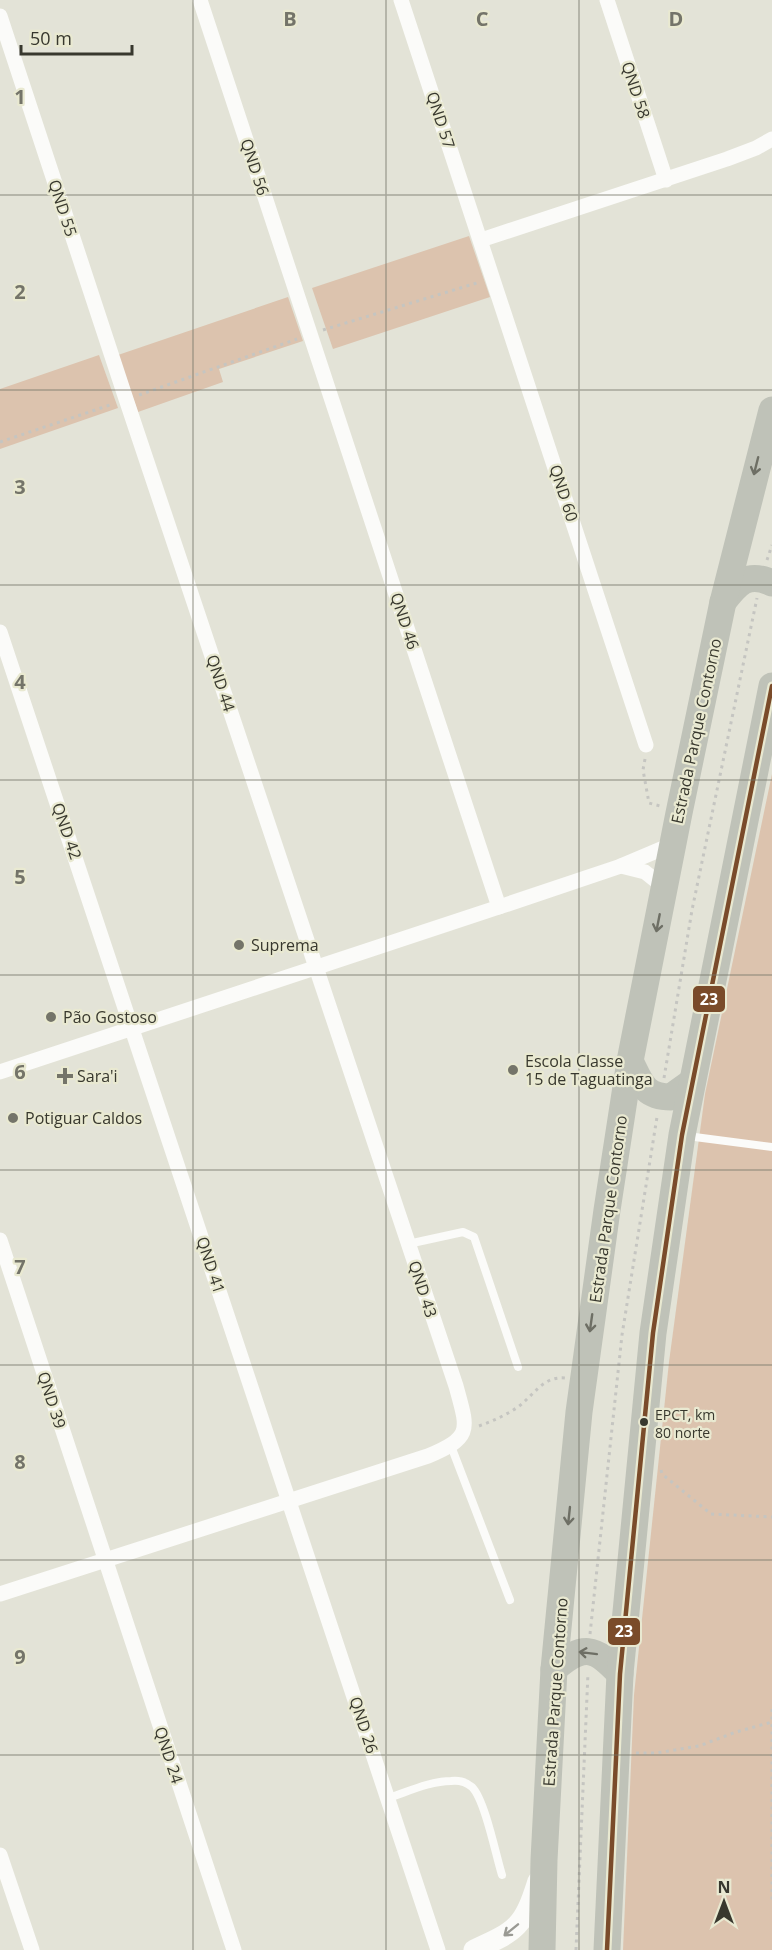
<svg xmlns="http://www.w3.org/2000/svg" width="772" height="1950" font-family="'Open Sans',sans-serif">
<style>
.green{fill:#dcc3ae}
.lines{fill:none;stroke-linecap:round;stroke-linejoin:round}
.path{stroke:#c5c5c1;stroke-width:3;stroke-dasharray:3 4.5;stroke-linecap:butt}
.lane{stroke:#fbfbf9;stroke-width:8}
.street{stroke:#fbfbf9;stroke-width:15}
.secondary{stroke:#fbfbf9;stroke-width:21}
.highway{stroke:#bfc2b8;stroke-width:27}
.bus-1-casing{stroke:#e9e9d1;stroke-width:9}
.bus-1{stroke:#7a4b2a;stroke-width:4.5}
.oneway{stroke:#6e6f65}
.oneway2{stroke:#9a9a94}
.grid{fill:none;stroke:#747469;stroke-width:1.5;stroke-opacity:0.55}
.poi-dot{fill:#747469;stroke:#e9e9d1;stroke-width:2}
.bus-dot{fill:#38382e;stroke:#e9e9d1;stroke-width:2}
.labels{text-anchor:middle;stroke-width:4.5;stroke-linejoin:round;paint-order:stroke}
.bus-label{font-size:14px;fill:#38382e;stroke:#e9e9d1;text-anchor:start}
.street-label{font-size:16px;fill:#38382e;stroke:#e9e9d1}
.poi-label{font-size:16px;fill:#38382e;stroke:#e9e9d1;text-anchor:start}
.grid-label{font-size:20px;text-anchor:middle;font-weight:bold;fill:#747469;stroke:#e9e9d1;stroke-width:4.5;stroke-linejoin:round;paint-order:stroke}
.line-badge{stroke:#e9e9d1;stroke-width:2}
.badge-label{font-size:16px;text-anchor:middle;font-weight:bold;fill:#fff}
</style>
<rect width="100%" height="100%" fill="#e3e3d7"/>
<g class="green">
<path d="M469 236 490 297 333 349 312 288Z"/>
<path d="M288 297 303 341 219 369 223 382 138 412 118 355Z"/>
<path d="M99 355 118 408 0 449V389Z"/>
<path d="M772 774V1950H623L634 1695 669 1362 705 1094Z"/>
</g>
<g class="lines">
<g class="path">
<path d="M323 330 480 282"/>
<path d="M139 395 297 339"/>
<path d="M0 442 113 404"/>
<path d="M767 560 772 545"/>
<path d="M645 759 643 770 649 803 660 806"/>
<path d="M664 1078 692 910 757 598"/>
<path d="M479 1426C493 1421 506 1415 518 1407 534 1395 543 1376 565 1378"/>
<path d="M661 1470 662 1474 711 1514 772 1517"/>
<path d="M590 1634 622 1335 657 1117"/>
<path d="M772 1709V1904"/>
<path d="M636 1753H656L699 1746 736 1732 772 1722"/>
<path d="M576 1950 588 1673"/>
</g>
<g class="lane">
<path d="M687 1136 772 1147"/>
<path d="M408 1244 463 1232 474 1237 518 1367"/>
<path d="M451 1446 510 1600"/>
<path d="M388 1798C407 1792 430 1781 451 1781 459 1780 466 1782 472 1787 485 1800 496 1856 502 1875"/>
</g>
<g class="street">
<path d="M200 0 499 907"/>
<path d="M401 0 646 745"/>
<path d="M607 0 666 180"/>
<path d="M0 16 126 399 456 1386C468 1430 473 1437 428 1456L0 1594"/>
<path d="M481 240 727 159 756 148 772 139"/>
<path d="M0 632 438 1950"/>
<path d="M621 866 645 872 665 888"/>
<path d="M0 1072 499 907 621 866 673 844"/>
<path d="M0 1240 234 1950"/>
<path d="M0 1855 32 1950"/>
</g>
<path class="secondary" d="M474 1950C517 1931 524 1926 538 1881"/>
<g class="highway">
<path d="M723 602C737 584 747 571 772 583"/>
<path d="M630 1061C641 1083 644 1097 671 1097L692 1082"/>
<path d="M554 1669C583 1644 594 1646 620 1674"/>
<path d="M542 1950 544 1860 554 1669 579 1412 607 1210 630 1061 679 813 723 602 772 410"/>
<path d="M607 1950 620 1674 653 1333 682 1135 772 686"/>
</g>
<g class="bus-1-casing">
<path id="bus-1" d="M607 1950 620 1674 653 1333 682 1135 772 686"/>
</g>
<use href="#bus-1" class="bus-1"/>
</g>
<defs><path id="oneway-shaft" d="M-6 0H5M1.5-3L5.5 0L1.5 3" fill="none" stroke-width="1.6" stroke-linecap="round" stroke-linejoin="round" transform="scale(1.5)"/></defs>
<g class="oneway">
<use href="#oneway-shaft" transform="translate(756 466) rotate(104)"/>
<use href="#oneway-shaft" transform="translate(658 923) rotate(101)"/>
<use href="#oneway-shaft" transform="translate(591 1323) rotate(98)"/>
<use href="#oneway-shaft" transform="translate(569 1516) rotate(96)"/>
<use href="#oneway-shaft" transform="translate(588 1653) rotate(-173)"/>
</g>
<use class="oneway2" href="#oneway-shaft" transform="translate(511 1930) rotate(141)"/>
<path class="grid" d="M193 0V1950M386 0V1950M579 0V1950M0 195H772M0 390H772M0 585H772M0 780H772M0 975H772M0 1170H772M0 1365H772M0 1560H772M0 1755H772"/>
<g class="poi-dot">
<circle cx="239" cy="945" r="6"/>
<circle cx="51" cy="1017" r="6"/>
<circle cx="513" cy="1070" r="6"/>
<path d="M62 1067h6v6h6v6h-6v6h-6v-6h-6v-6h6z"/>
<circle cx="13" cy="1118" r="6"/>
</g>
<circle class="bus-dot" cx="644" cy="1422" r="5"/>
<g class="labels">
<g class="bus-label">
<text x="655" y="1420">EPCT, km<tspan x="655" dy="18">80 norte</tspan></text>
</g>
<g class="street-label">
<text transform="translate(636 90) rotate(72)" y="6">QND 58</text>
<text transform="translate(441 120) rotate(72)" y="6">QND 57</text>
<text transform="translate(255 167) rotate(72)" y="6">QND 56</text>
<text transform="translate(63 208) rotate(72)" y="6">QND 55</text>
<text transform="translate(564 493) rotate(72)" y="6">QND 60</text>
<text transform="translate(405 621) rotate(72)" y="6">QND 46</text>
<text transform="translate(221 683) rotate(72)" y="6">QND 44</text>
<text transform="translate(696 731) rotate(-78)" y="6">Estrada Parque Contorno</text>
<text transform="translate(67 831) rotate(71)" y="6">QND 42</text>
<text transform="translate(608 1209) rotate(-82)" y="6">Estrada Parque Contorno</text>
<text transform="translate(211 1265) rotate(72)" y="6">QND 41</text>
<text transform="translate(423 1289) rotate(72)" y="6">QND 43</text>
<text transform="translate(52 1400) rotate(72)" y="6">QND 39</text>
<text transform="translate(555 1692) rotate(-86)" y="6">Estrada Parque Contorno</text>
<text transform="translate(364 1725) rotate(72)" y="6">QND 26</text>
<text transform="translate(169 1755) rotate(72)" y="6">QND 24</text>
</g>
<g class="poi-label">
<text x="251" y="951">Suprema</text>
<text x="63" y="1023">Pão Gostoso</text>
<text x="525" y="1067">Escola Classe<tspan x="525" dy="18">15 de Taguatinga</tspan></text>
<text x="77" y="1082">Sara'i</text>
<text x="25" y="1124">Potiguar Caldos</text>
</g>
</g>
<g class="grid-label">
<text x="290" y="26">B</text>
<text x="482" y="26">C</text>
<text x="676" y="26">D</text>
<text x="20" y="104">1</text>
<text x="20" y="299">2</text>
<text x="20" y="494">3</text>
<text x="20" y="689">4</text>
<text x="20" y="884">5</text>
<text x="20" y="1079">6</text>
<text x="20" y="1274">7</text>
<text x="20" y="1469">8</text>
<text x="20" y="1664">9</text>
</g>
<g class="line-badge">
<rect x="692" y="985" width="34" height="28" rx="6" fill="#7a4b2a"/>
<rect x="607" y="1617" width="34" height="29" rx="6" fill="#7a4b2a"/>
</g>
<g class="badge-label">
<text x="709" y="1005">23</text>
<text x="624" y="1637">23</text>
</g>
<g transform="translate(724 1902)" stroke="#e9e9d1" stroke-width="4.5" paint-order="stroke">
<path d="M0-4.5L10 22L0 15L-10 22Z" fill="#38382e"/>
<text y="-9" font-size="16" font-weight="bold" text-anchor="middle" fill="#38382e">N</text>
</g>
<path d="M21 45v9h111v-9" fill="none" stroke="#38382e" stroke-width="3"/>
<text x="30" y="45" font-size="18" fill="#38382e" stroke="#e9e9d1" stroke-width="4.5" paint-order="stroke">50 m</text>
</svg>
